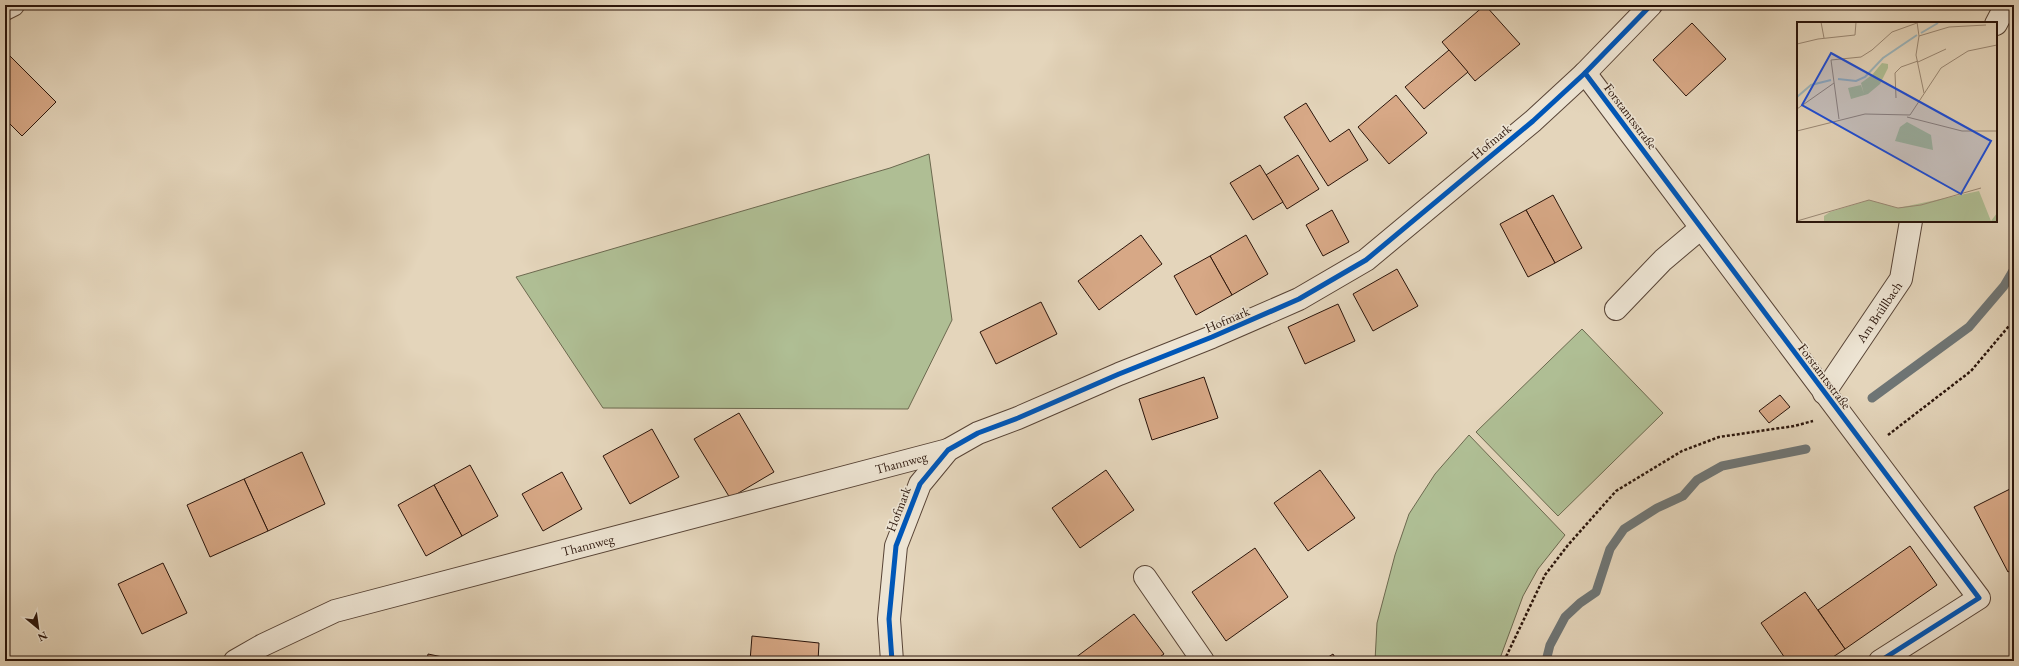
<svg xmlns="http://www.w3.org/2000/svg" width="2019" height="666" font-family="'EB Garamond',serif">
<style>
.green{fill:#afbe94;stroke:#6c694f}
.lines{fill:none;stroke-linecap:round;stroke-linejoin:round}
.stream{stroke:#6e7575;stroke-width:9}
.building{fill:#d7a886;stroke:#2a140a}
.minor-casing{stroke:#584436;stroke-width:24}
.path{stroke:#2a140a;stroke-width:2.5;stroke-dasharray:3 2;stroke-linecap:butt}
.minor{stroke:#ede4d3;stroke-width:22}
.cycleway-casing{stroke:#ede4d3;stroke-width:8}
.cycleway{stroke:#0057b8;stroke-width:5}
.labels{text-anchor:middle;stroke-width:3.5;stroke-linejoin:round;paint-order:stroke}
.street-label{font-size:13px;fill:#2a140a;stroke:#ede4d3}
.inset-river{fill:none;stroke:#9cb5bc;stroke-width:2}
.inset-road{fill:none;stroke:#9a8874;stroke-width:1}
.view{fill:#1d4ed8;fill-opacity:0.15;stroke:#1d4ed8;stroke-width:2}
.inset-edge{fill:none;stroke:#2a140a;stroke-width:2}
</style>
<rect width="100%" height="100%" fill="#e4d5bb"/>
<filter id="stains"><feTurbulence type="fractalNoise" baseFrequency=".005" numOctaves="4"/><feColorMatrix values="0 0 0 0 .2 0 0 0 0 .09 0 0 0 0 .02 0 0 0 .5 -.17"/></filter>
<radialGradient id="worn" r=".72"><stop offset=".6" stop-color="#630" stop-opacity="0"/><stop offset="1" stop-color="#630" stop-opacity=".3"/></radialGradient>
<g class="green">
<path d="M929 154 952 320 908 409 603 408 516 277 890 168Z"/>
<path d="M1582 329 1663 413 1558 516 1476 432Z"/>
<path d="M1469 435 1565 535 1538 569 1523 596 1499 661H1375L1377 623 1395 555 1409 514 1435 474Z"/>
</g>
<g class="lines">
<g class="stream">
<path d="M1872 398 1969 327 2004 286 2014 269"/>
<path d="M1546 661 1550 645 1565 617 1580 603 1596 592 1610 549 1624 529 1657 508 1683 496 1697 480 1722 466 1806 449"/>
</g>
</g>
<g class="building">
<path d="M1485 5 1520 44 1475 81 1442 42Z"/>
<path d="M1692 23 1726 59 1686 96 1653 60Z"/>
<path d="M1449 50 1468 72 1424 109 1405 87Z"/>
<path d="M7 53 56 102 22 136 5 119V56Z"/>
<path d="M1396 95 1427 133 1389 164 1358 127Z"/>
<path d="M1306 103 1330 142 1349 129 1368 160 1328 186 1284 117Z"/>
<path d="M1298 155 1319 189 1287 209 1266 175Z"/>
<path d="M1260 165 1283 202 1253 220 1230 183Z"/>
<path d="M1553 195 1582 248 1555 263 1526 210Z"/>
<path d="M1332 210 1349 242 1323 256 1306 225Z"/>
<path d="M1526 210 1555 263 1528 277 1500 224Z"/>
<path d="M1141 235 1162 264 1099 310 1078 281Z"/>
<path d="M1246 235 1268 274 1232 295 1210 256Z"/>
<path d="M1210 256 1232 295 1196 315 1174 276Z"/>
<path d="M1397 269 1418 306 1373 331 1353 294Z"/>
<path d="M1041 302 1057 334 996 364 980 332Z"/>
<path d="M1338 304 1355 341 1305 364 1288 327Z"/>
<path d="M1204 377 1218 418 1152 440 1139 399Z"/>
<path d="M1780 395 1790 407 1769 423 1759 411Z"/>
<path d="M739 413 774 472 730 498 694 439Z"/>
<path d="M652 429 679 477 630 504 603 456Z"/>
<path d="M302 452 325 504 268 531 244 479Z"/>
<path d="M470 465 498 516 462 536 434 485Z"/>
<path d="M1106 470 1134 510 1080 548 1052 508Z"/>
<path d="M1320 470 1355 518 1308 551 1274 503Z"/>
<path d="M562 472 582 509 543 531 522 494Z"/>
<path d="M244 479 268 531 210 557 187 505Z"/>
<path d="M434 485 462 536 426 556 398 505Z"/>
<path d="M2014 487V569L2008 572 1974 507Z"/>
<path d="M1910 546 1937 585 1845 649 1818 610Z"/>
<path d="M1255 548 1288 597 1226 641 1192 592Z"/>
<path d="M163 563 187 613 142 634 118 584Z"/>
<path d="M1805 592 1845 649 1827 661H1787L1761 623Z"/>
<path d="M1134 614 1164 654 1154 661H1077L1075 658Z"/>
<path d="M752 636 819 643 818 661H750Z"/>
<path d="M428 654 462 661H427Z"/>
<path d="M1333 654 1337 661H1322Z"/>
</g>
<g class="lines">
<g class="minor-casing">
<g id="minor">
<path d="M5 9 13 5"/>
<path d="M1996 24 2006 5"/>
<path d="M1585 73 1979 598 1880 661"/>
<path d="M1616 309 1663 260 1701 228"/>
<path id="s1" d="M1824 393 1901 279 1911 221"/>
<path d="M1145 577 1203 661"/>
<path id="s2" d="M235 661 263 645 335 611 948 450"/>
<path d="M892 661 889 619 896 546 920 484 948 450 978 433 1018 418 1119 374 1212 337 1299 299 1366 260 1533 121 1585 73 1651 5"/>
</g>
</g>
<g class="path">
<path d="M1888 435 1971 371 2014 320"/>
<path d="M1504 661 1545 575 1568 545 1616 491 1682 451 1719 437 1794 426 1813 421"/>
</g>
<use href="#minor" class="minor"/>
<g class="cycleway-casing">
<g id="cycleway">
<path d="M1585 73 1979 598 1880 661"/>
<path d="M892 661 889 619 896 546 920 484 948 450 978 433 1018 418 1119 374 1212 337 1299 299 1366 260 1533 121 1585 73 1651 5"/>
</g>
</g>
<use href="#cycleway" class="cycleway"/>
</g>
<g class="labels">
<g class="street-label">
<text transform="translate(1631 116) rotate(53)" y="5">Forstamtsstraße</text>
<text transform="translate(1491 141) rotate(-40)" y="5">Hofmark</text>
<text dy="5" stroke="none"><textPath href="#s1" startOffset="98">Am Brüllbach</textPath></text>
<text transform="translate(1227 319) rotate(-23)" y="5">Hofmark</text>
<text transform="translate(1825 376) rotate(53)" y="5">Forstamtsstraße</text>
<text dy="5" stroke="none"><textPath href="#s2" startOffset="697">Thannweg</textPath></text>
<text transform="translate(898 509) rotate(-69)" y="5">Hofmark</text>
<text dy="5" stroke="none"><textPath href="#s2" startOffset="373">Thannweg</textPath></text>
</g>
</g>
<g transform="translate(1797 22)">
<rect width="200" height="200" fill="#e4d5bb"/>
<path d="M85 41 91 42V46L83 62 71 72 54 77 51 66 64 63 67 72 64 61 75 53ZM110 100 134 113 136 128 98 119 103 105ZM182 169 194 199 200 191V200H27V194L33 190 72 178 101 186Z" fill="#afbe94"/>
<path class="inset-river" d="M124 11 141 1M41 57 59 59 68 55 86 36 120 13M0 75 14 63 34 58"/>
<path class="inset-road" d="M24 0 27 16M120 0 122 14 119 33 127 71M122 14 152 5 189 3M0 22 21 17 58 13 59 0M121 40 149 27M99 76 98 51 104 45 121 39M0 87 37 61M110 95 165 109H200M42 97 34 38 64 35 75 28 95 10 120 1M0 109 68 92 113 93 144 46 171 29 200 23M0 199 72 178 101 186 124 183 184 166"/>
<path class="view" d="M34 31 194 119 164 172 5 83Z"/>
<rect width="200" height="200" class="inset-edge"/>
</g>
<rect width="2019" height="666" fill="none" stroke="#e4d5bb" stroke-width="20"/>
<rect x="6" y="6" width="2007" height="654" fill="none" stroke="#2a140a" stroke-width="2"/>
<rect x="10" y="10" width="1999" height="646" fill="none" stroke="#2a140a"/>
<g transform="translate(38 628) rotate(151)" stroke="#ede4d3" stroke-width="3" paint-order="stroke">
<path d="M0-3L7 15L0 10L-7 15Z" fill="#2a140a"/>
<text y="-6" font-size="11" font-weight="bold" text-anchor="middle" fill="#2a140a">N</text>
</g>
<rect width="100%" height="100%" filter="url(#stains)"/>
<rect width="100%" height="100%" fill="url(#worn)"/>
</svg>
